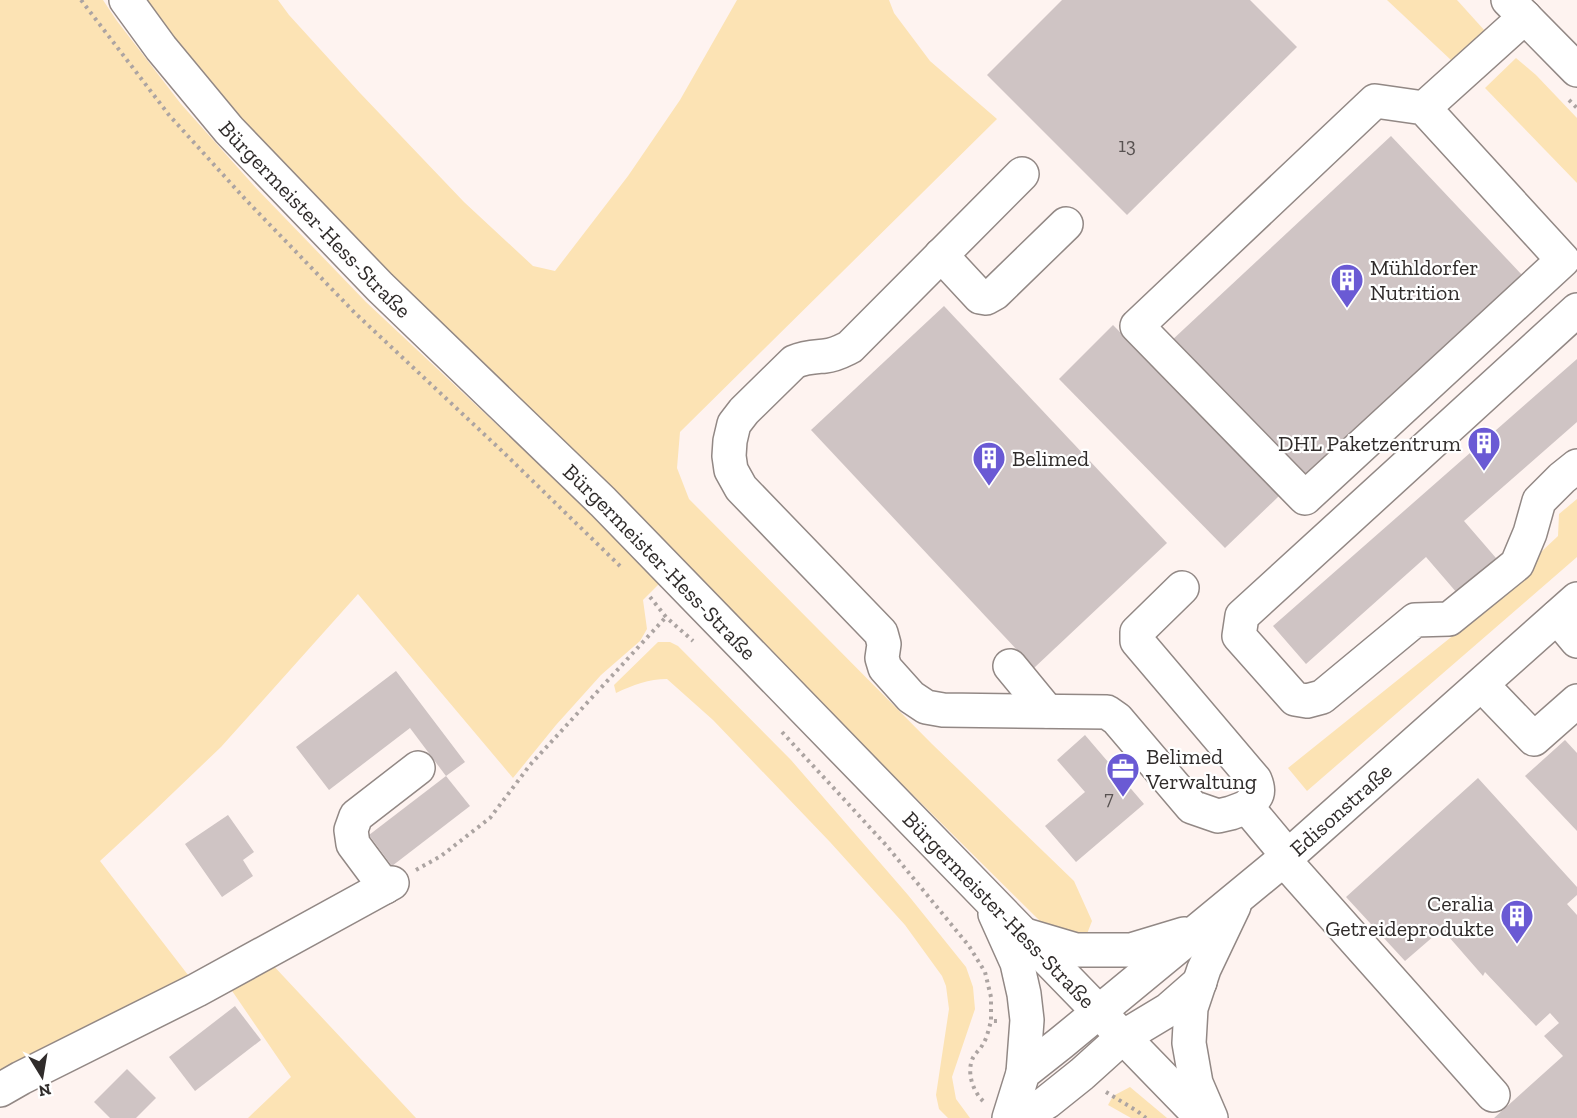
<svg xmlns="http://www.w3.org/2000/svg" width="1577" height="1118" font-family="'Zilla Slab',serif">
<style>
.green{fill:#fce3b4}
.building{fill:#cfc4c4}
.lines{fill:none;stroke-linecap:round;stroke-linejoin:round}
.minor-casing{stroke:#928885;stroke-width:36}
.major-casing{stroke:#928885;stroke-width:36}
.path{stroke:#aca4a2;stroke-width:4;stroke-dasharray:3 4.5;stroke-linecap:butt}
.minor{stroke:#fff;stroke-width:33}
.major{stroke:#fff;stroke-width:33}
.labels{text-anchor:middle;stroke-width:4.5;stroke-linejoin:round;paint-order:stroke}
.number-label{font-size:20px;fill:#585251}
.street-label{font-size:22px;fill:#302c2b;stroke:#fff}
.poi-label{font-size:22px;fill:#302c2b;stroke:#fff;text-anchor:start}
</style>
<rect width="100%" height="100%" fill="#fef3f0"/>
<g class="green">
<path d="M0 0H103L117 21 181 104 257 189 366 302 591 513 660 583 643 600 647 629 640 641 601 675 556 725 513 778 358 594 221 747 153 812 100 861 195 984 0 1083Z"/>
<path d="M143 0H278L289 15 360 93 464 202 533 266 555 271 628 176 680 100 737 0H889L894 13 930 61 997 119 680 432 677 468 689 499 932 744 1074 881 1092 921 1085 939 1060 934 1040 921 433 319 223 101Z"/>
<path d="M1387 0H1457L1485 31 1452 61Z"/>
<path d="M1516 58 1536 75 1577 118V183L1485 88Z"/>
<path d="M1577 499V557L1307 791 1288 768 1450 638 1558 536 1559 514Z"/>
<path d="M658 642H670L678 646 791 760 908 895 966 967 973 987 975 1009 952 1077 956 1099 970 1118H948L939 1109 936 1095 949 1009 946 986 942 976 905 925 830 842 713 720 667 679C649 679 633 685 616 693L614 685Z"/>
<path d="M270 962 416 1118H248L291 1077 228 985Z"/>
<path d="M1130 1087 1167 1118H1131L1108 1105 1113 1096Z"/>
</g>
<g class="building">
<path d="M1062 0H1250L1297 47 1127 215 987 75Z"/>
<path d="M1391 136 1523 276 1302 482 1170 342Z"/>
<path d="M944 306 1167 543 1034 668 811 430Z"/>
<path d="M1113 325 1280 495 1225 548 1059 379Z"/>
<path d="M1577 359V422L1464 521 1496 558 1457 593 1426 557 1306 664 1273 626Z"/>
<path d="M396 671 465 762 446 776 410 728 329 790 296 747Z"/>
<path d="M1085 735 1144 804 1076 862 1045 826 1085 792 1057 760Z"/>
<path d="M1565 740 1577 753V831L1525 776Z"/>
<path d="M446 776 470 806 392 866 369 835Z"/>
<path d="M1478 778 1577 887V895L1567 904 1577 915V1118H1494L1563 1056 1544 1036 1559 1023 1550 1013 1536 1026 1485 972 1483 976 1442 929 1405 961 1346 897Z"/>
<path d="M228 815 254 852 243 860 253 876 222 897 185 844Z"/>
<path d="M235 1006 261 1040 195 1091 169 1057Z"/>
<path d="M127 1069 156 1098 136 1118H110L94 1102Z"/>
</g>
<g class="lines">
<g class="minor-casing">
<g id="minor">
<path d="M1508 0 1577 70"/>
<path d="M1424 108 1563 260 1305 498 1137 326 1375 101 1424 108 1525 17"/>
<path d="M1022 174 850 347C842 351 835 355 825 356 814 357 805 357 794 362L744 411 734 424 730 441 729 456 731 470 741 488 881 633 884 644 882 658 885 668 911 697 926 707 943 710 1107 712 1117 719 1192 807 1218 816 1231 813 1247 807"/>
<path d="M941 255 980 297 986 298 995 293 1066 224"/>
<path d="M1577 310 1242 616 1239 636 1295 699 1307 701 1322 697 1415 620 1449 619 1517 564 1530 533 1539 501 1562 478 1577 466"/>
<path d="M1182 588 1137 632V641L1255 780C1261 794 1256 797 1247 807L1288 856"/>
<path d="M1557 617 1577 641"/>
<path d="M1010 666 1047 711"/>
<path d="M1482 685 1534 739 1577 701"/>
<path d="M1284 860 1493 1095"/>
<path d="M385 887 353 844 351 830 356 816 418 768"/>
<path d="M995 914 1017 963 1024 994 1027 1020 1023 1073"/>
<path d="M1022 934 1076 950H1131L1184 934"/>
<path d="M0 1090 21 1078 197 990 392 883"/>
<path id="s1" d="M1009 1118 1023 1073 1061 1043 1288 856 1577 599"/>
<path d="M1021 1118 1047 1102 1082 1074 1123 1037 1168 1010 1200 982"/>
<path d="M1211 1118 1196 1083 1189 1043 1191 1008 1204 969 1234 906"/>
</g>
</g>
<g class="major-casing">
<g id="major">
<path id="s2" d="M126 0 161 48 229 130 380 287 603 502 1202 1118"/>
</g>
</g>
<g class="path">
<path d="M81 0 169 115 245 199 355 313 502 451 620 566"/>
<path d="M1569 100 1577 108"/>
<path d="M650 597 666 617 693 641"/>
<path d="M782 732 886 845 969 946 985 972 991 997V1021H997"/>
<path d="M416 870 441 856 490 818 530 765 666 617"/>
<path d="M1106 1092 1137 1111 1146 1118"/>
<path d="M983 1101C973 1091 967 1074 972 1060 974 1054 980 1050 983 1044 987 1038 989 1028 991 1021"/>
</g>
<use href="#minor" class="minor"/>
<use href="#major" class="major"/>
</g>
<defs>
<g id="building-pin" transform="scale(1.725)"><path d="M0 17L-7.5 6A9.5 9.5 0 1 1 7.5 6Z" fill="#6a5ad4" stroke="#fff"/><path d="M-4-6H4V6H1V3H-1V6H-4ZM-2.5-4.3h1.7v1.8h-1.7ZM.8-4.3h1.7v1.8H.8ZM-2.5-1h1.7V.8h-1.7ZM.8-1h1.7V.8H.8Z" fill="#fff"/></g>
<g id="office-pin" transform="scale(1.725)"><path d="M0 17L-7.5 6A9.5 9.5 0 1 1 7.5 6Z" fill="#6a5ad4" stroke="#fff"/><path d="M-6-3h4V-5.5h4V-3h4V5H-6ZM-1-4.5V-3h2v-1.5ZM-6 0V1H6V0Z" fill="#fff"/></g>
</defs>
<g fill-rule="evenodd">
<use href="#building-pin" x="1347" y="280"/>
<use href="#building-pin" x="1484" y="443"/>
<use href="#building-pin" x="989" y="458"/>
<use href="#office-pin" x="1123" y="769"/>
<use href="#building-pin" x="1517" y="916"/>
</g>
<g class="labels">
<g class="number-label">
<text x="1127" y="152">13</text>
<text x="1109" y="805">7</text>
</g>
<g class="street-label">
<text dy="8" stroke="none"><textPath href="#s2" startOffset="290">Bürgermeister-Hess-Straße</textPath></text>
<text dy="8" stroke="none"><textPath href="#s2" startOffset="776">Bürgermeister-Hess-Straße</textPath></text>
<text dy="8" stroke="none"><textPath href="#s1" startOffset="460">Edisonstraße</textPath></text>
<text dy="8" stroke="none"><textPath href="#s2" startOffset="1262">Bürgermeister-Hess-Straße</textPath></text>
</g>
<g class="poi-label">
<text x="1370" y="275">Mühldorfer<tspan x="1370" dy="25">Nutrition</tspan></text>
<text x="1461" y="451" text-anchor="end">DHL Paketzentrum</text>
<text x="1012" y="466">Belimed</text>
<text x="1146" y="764">Belimed<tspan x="1146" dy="25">Verwaltung</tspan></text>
<text x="1494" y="911" text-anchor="end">Ceralia<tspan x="1494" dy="25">Getreideprodukte</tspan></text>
</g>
</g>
<g transform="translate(42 1076) rotate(169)" stroke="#ffffff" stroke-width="4.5" paint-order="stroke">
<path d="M0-4.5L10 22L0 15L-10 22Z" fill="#302c2b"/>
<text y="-9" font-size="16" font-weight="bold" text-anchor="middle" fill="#302c2b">N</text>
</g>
</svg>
